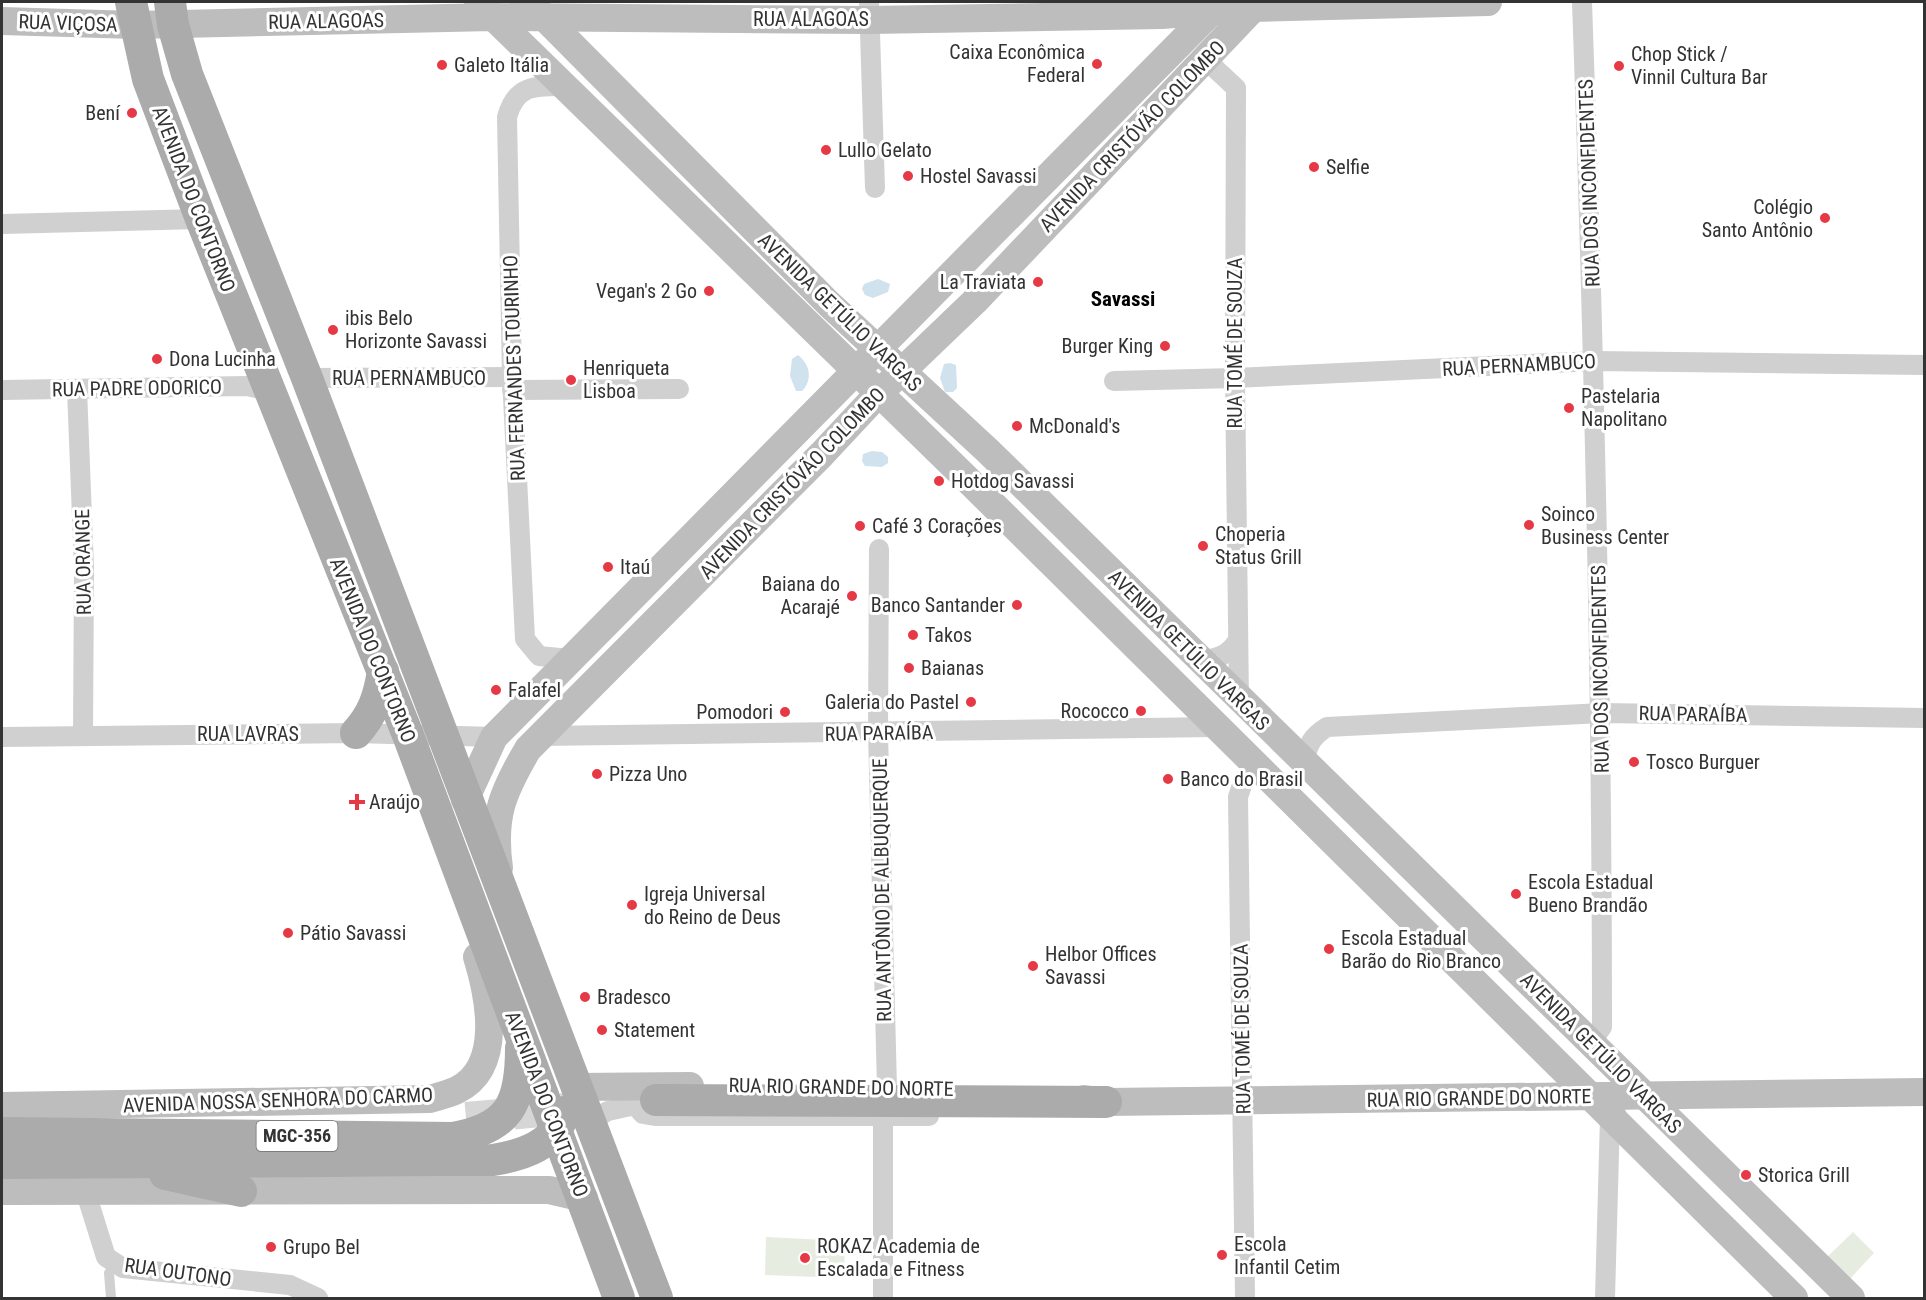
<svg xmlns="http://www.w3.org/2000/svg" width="1926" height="1300" font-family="'Roboto Condensed',sans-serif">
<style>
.green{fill:#e6ecdf}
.water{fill:#cfe2ee}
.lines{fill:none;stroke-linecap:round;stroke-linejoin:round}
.primary-tunnel{stroke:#d6d6d6;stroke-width:32;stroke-dasharray:32 16;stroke-linecap:butt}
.lane{stroke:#d0d0d0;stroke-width:10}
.street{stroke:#d0d0d0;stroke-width:20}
.secondary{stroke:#bdbdbd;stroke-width:28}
.primary{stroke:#ababab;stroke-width:32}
.poi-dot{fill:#e63946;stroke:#fff;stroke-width:2}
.labels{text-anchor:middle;stroke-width:6;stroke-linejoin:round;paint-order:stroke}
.shield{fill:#fff;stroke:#707070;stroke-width:1.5}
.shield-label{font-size:18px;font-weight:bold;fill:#333}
.street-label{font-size:20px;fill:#333;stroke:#fff}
.poi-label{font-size:20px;fill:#333;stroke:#fff;text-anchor:start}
.neighbourhood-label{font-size:21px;font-weight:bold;fill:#000;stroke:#fff}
</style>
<rect width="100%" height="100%" fill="#fff"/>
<g class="green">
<path d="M1853 1232 1874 1253 1845 1284 1823 1261Z"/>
<path d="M766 1237 845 1241 844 1278 765 1275Z"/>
</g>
<g class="water">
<path d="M878 279 890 284 888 292 873 298 865 295 862 289 864 284Z"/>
<path d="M798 355C810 364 813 380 802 391H796L790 376 792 359Z"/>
<path d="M950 363 956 365 957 388 953 392H945L940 378 944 364Z"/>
<path d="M872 451 882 452 888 457V463L882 467 865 466 862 461 863 454Z"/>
</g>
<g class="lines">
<path class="primary-tunnel" d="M466 1118 575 1108"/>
<path class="lane" d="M109 1273 111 1298"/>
<g class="street">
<path d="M869 2 875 188"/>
<path d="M1582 2C1594 344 1602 685 1602 1027L1597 1034 1585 1037"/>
<path d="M1206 60 1236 88 1235 378 1239 700"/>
<path d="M563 86C534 86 516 85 507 117L512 377 525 639 539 656 570 659"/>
<path d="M2 224 201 219"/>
<path d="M307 378 512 377"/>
<path d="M1114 381 1235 378 1595 361 1924 365"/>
<path d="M77 389 84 568 83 735"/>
<path d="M2 390 247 386 260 389 270 395"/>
<path d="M512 390 679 389"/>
<path d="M879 549 878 733 887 1088"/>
<path d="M1200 661C1218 658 1228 656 1238 640"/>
<path d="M541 736 1216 727"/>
<path d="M2 737 356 733 494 737"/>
<path d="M1304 762C1308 745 1311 737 1327 727L1602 713 1924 718"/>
<path d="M883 1118V1298"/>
<path d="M588 1122 608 1111 635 1105 643 1114 655 1116H929"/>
<path d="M85 1190 106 1257 123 1268 290 1285 318 1298"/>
<path d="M1245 1298 1238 797 1244 779 1259 769"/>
<path d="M1605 1298 1610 1117 1616 1112"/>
</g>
<g class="secondary">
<path d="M478 2 966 478 1794 1298"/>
<path d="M529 2 829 304 988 451 1851 1298"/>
<path d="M2 21 135 25 493 17 869 20 1162 15 1252 8 1488 2"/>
<path d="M465 800 494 737 1216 7"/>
<path d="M499 868C492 817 502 793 528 749L822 454 878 394 974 302 1259 2"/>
<path d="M576 1087 690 1086"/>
<path d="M1084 1099 1106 1102 1924 1092"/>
<path d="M2 1106 430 1099C439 1096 449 1094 457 1090 504 1067 489 996 477 957"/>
<path d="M2 1191 549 1190 584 1198"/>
</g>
<g class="primary">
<path d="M131 2 148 79 201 219 408 735 619 1298"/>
<path d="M170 2 173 25 187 74 307 378 657 1298"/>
<path d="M356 733C373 714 379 697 383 671"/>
<path d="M656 1100 1106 1102"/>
<path d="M2 1133 453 1138C510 1128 521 1103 521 1048"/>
<path d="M2 1163 493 1160C523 1155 556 1145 564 1112"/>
<path d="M165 1174 241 1191"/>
</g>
</g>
<g class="poi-dot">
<circle cx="1097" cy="64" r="6"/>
<circle cx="442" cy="65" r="6"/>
<circle cx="1619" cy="66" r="6"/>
<circle cx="132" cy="113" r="6"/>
<circle cx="826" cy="150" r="6"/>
<circle cx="1314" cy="167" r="6"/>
<circle cx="908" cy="176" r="6"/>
<circle cx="1825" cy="218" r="6"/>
<circle cx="1038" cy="282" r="6"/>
<circle cx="709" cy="291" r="6"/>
<circle cx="333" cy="330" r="6"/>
<circle cx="1165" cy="346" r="6"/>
<circle cx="157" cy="359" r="6"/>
<circle cx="571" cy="380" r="6"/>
<circle cx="1569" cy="408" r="6"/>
<circle cx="1017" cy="426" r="6"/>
<circle cx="939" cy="481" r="6"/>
<circle cx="1529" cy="525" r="6"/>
<circle cx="860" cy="526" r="6"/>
<circle cx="1203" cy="546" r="6"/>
<circle cx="608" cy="567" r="6"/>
<circle cx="852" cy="596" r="6"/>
<circle cx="1017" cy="605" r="6"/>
<circle cx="913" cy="635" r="6"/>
<circle cx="909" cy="668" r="6"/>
<circle cx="496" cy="690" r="6"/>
<circle cx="971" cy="702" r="6"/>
<circle cx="1141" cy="711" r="6"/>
<circle cx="785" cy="712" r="6"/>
<circle cx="1634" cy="762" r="6"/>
<circle cx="597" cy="774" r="6"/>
<circle cx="1168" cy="779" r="6"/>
<path d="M354 793h6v6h6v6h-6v6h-6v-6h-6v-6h6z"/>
<circle cx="1516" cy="894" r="6"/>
<circle cx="632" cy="905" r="6"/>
<circle cx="288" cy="933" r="6"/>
<circle cx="1329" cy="949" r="6"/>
<circle cx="1033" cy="966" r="6"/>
<circle cx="585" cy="997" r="6"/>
<circle cx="602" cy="1030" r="6"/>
<circle cx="1746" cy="1175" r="6"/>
<circle cx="271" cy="1247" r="6"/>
<circle cx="1222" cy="1255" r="6"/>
<circle cx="805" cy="1258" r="6"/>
</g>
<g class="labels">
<rect class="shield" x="256.5" y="1121" width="81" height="30" rx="4.5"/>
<g class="shield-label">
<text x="297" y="1142">MGC-356</text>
</g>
<g class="street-label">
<text x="811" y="26">RUA ALAGOAS</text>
<text transform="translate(326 21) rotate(-1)" y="7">RUA ALAGOAS</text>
<text transform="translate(68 23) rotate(2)" y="7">RUA VIÇOSA</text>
<text transform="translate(1132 136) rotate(-46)" y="7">AVENIDA CRISTÓVÃO COLOMBO</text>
<text transform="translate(1589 183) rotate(-92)" y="7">RUA DOS INCONFIDENTES</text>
<text transform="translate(194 199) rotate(69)" y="7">AVENIDA DO CONTORNO</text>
<text transform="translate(840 312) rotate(44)" y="7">AVENIDA GETÚLIO VARGAS</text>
<text transform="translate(1235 343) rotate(-90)" y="7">RUA TOMÉ DE SOUZA</text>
<text transform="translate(1519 365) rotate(-3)" y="7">RUA PERNAMBUCO</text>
<text transform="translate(514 368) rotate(-92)" y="7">RUA FERNANDES TOURINHO</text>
<text x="409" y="385">RUA PERNAMBUCO</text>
<text transform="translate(137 388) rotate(-1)" y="7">RUA PADRE ODORICO</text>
<text transform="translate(792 483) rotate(-46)" y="7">AVENIDA CRISTÓVÃO COLOMBO</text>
<text transform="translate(83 562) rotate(-91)" y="7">RUA ORANGE</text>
<text transform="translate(373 650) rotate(68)" y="7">AVENIDA DO CONTORNO</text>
<text transform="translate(1189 650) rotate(45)" y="7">AVENIDA GETÚLIO VARGAS</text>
<text transform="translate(1600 669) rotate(-91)" y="7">RUA DOS INCONFIDENTES</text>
<text transform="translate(1693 714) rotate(1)" y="7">RUA PARAÍBA</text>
<text transform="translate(879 733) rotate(-1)" y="7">RUA PARAÍBA</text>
<text x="248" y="741">RUA LAVRAS</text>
<text transform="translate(882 890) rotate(-91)" y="7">RUA ANTÔNIO DE ALBUQUERQUE</text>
<text transform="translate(1242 1029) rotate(-91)" y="7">RUA TOMÉ DE SOUZA</text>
<text transform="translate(1601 1053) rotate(45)" y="7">AVENIDA GETÚLIO VARGAS</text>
<text transform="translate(841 1087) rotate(1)" y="7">RUA RIO GRANDE DO NORTE</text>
<text transform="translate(1479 1098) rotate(-1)" y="7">RUA RIO GRANDE DO NORTE</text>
<text transform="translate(278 1100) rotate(-2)" y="7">AVENIDA NOSSA SENHORA DO CARMO</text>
<text transform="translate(547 1104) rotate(69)" y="7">AVENIDA DO CONTORNO</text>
<text transform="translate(178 1272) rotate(8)" y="7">RUA OUTONO</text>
</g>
<g class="poi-label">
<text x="1085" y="59" text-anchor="end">Caixa Econômica<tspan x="1085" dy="23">Federal</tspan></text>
<text x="1631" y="61">Chop Stick /<tspan x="1631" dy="23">Vinnil Cultura Bar</tspan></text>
<text x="454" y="72">Galeto Itália</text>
<text x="120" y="120" text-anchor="end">Bení</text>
<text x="838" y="157">Lullo Gelato</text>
<text x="1326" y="174">Selfie</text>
<text x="920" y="183">Hostel Savassi</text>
<text x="1813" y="214" text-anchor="end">Colégio<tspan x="1813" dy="23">Santo Antônio</tspan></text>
<text x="1026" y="289" text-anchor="end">La Traviata</text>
<text x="697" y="298" text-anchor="end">Vegan's 2 Go</text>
<text x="345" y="325">ibis Belo<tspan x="345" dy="23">Horizonte Savassi</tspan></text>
<text x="1153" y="353" text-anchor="end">Burger King</text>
<text x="169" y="366">Dona Lucinha</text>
<text x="583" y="375">Henriqueta<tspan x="583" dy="23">Lisboa</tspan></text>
<text x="1581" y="403">Pastelaria<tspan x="1581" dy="23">Napolitano</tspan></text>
<text x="1029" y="433">McDonald's</text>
<text x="951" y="488">Hotdog Savassi</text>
<text x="1541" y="521">Soinco<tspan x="1541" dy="23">Business Center</tspan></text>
<text x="872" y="533">Café 3 Corações</text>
<text x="1215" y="541">Choperia<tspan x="1215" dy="23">Status Grill</tspan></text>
<text x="620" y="574">Itaú</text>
<text x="840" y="591" text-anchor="end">Baiana do<tspan x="840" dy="23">Acarajé</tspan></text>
<text x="1005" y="612" text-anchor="end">Banco Santander</text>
<text x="925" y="642">Takos</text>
<text x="921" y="675">Baianas</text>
<text x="508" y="697">Falafel</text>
<text x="959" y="709" text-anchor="end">Galeria do Pastel</text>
<text x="1129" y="718" text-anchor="end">Rococco</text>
<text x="773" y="719" text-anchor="end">Pomodori</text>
<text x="1646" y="769">Tosco Burguer</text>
<text x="609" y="781">Pizza Uno</text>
<text x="1180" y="786">Banco do Brasil</text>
<text x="369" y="809">Araújo</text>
<text x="1528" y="889">Escola Estadual<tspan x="1528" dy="23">Bueno Brandão</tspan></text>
<text x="644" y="901">Igreja Universal<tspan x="644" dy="23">do Reino de Deus</tspan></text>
<text x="300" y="940">Pátio Savassi</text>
<text x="1341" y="945">Escola Estadual<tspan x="1341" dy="23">Barão do Rio Branco</tspan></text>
<text x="1045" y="961">Helbor Offices<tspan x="1045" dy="23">Savassi</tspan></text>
<text x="597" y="1004">Bradesco</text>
<text x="614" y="1037">Statement</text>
<text x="1758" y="1182">Storica Grill</text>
<text x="1234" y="1251">Escola<tspan x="1234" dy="23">Infantil Cetim</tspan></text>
<text x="817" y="1253">ROKAZ Academia de<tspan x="817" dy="23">Escalada e Fitness</tspan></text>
<text x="283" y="1254">Grupo Bel</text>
</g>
<g class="neighbourhood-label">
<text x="1123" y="306">Savassi</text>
</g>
</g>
<rect width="1926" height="1300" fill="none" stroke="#333333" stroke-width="6"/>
</svg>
